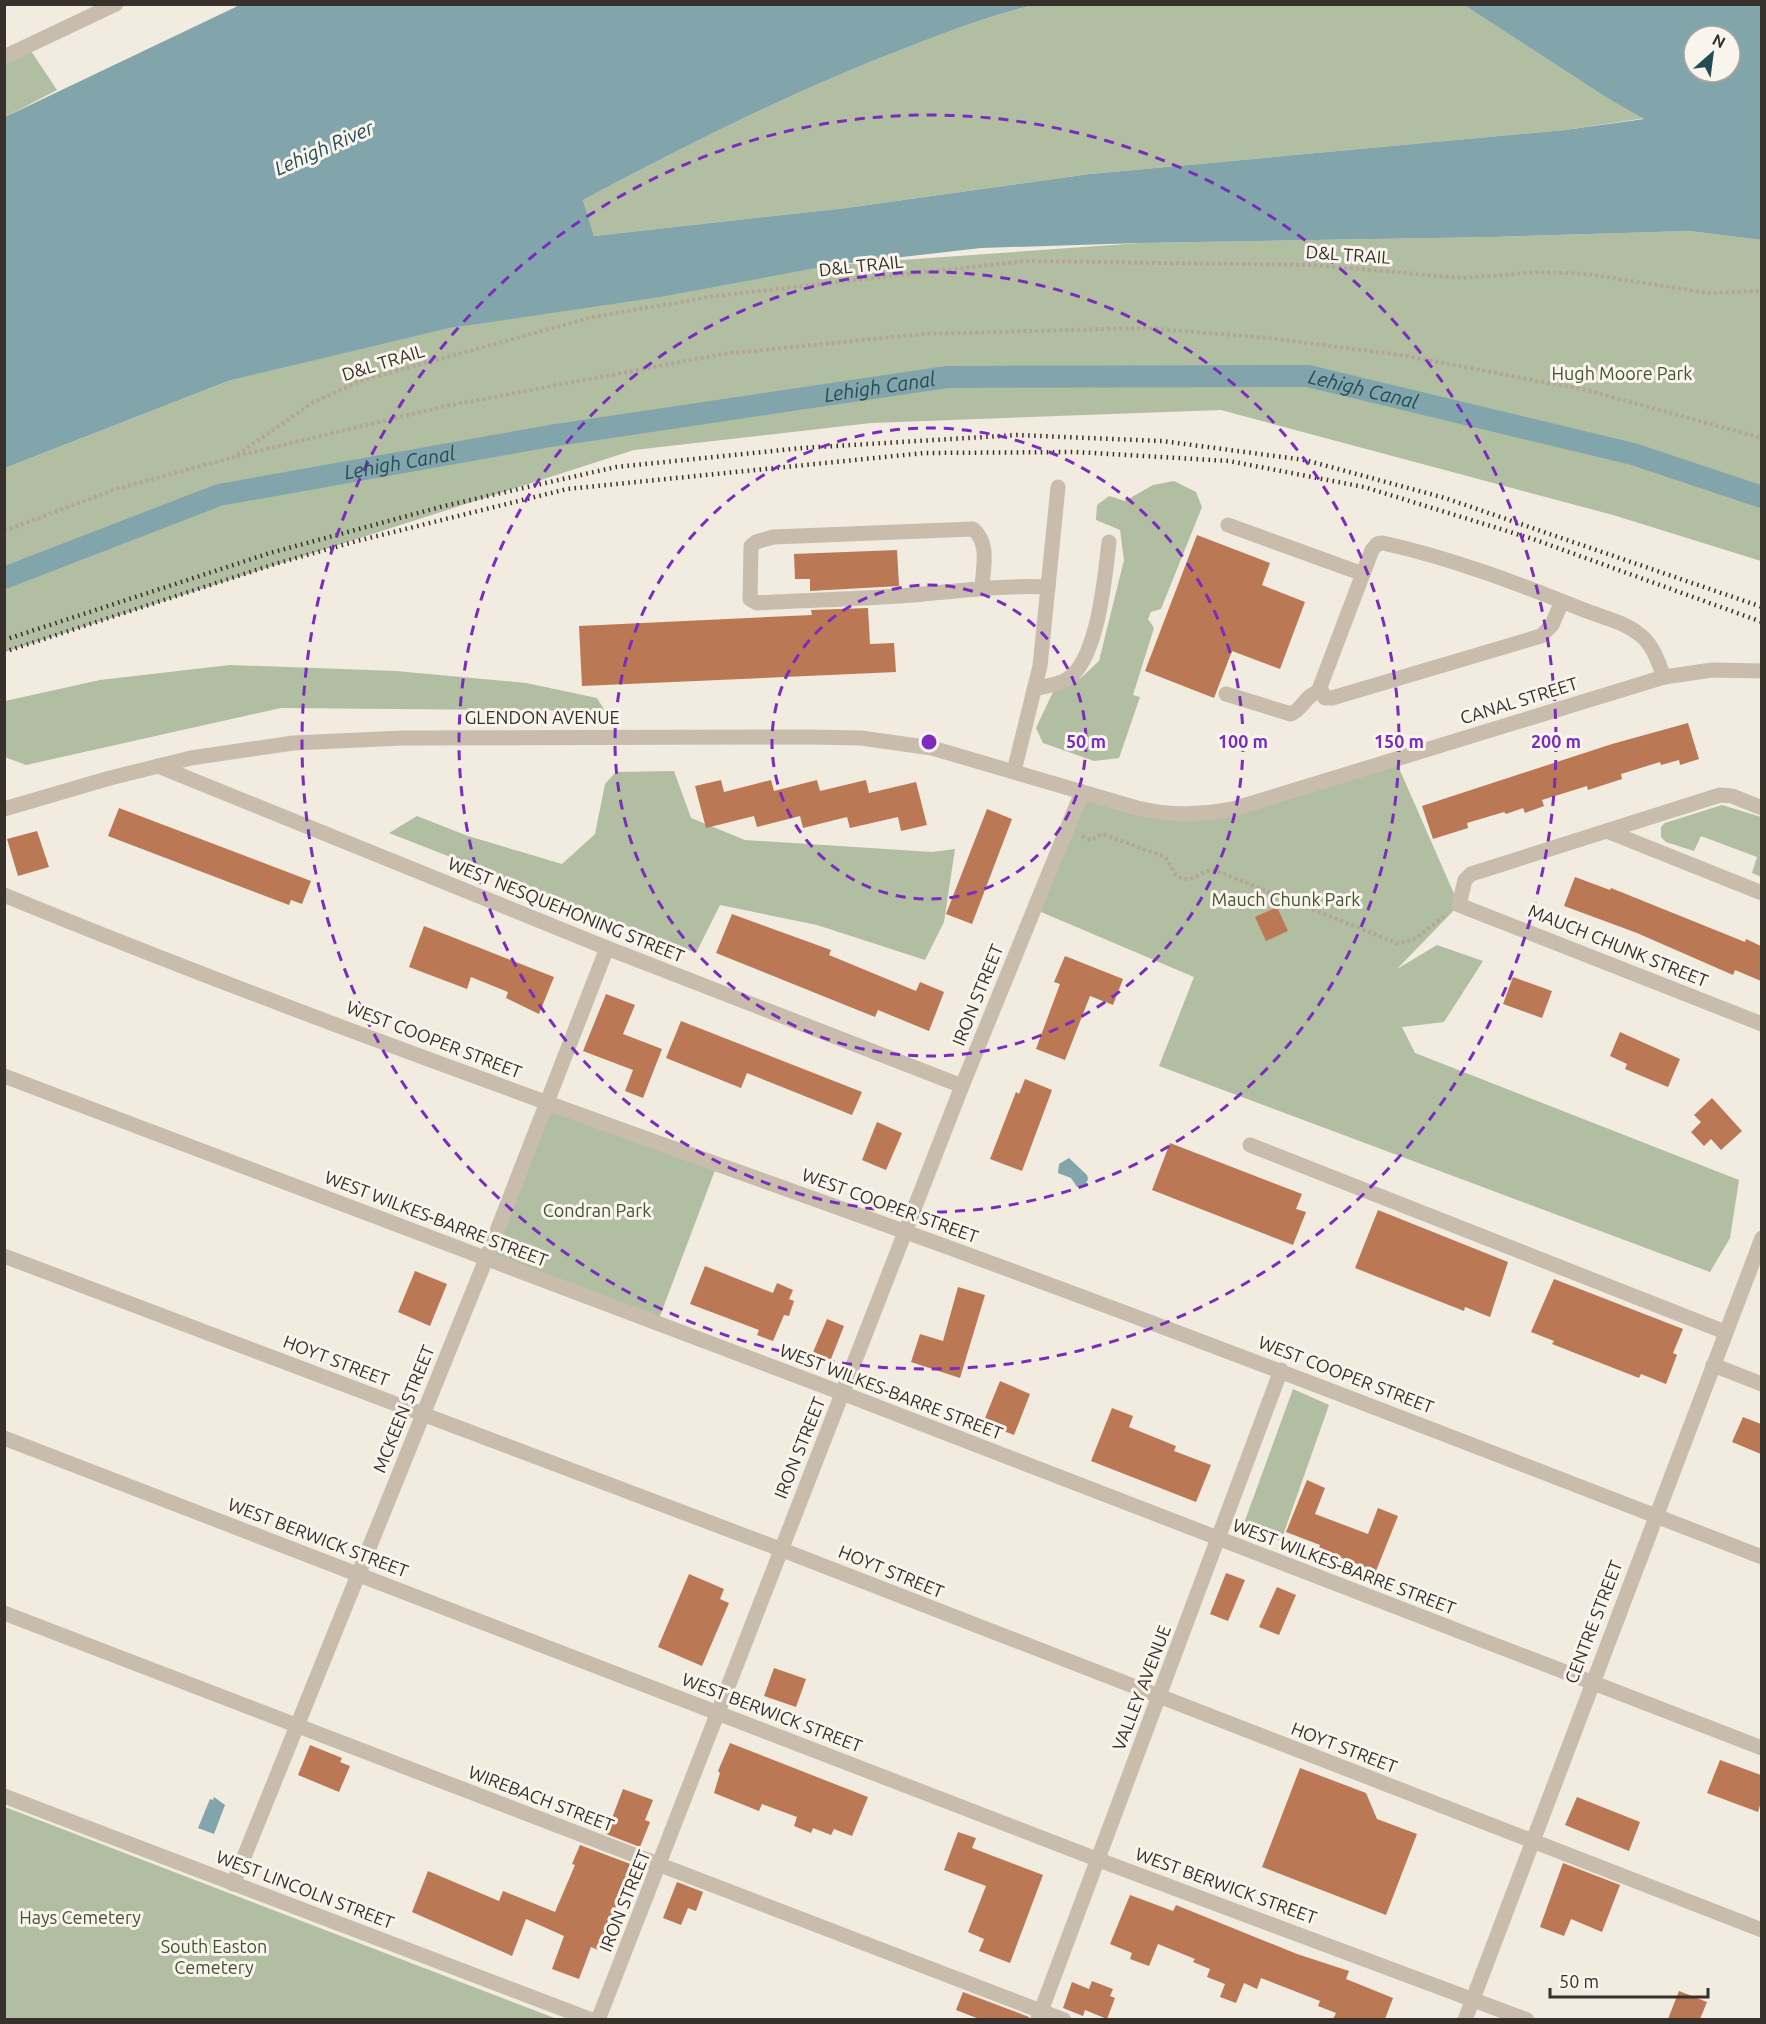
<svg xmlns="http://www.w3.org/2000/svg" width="1766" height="2024" font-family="Ubuntu,sans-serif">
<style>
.green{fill:#b1bea1}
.water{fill:#82a5ab;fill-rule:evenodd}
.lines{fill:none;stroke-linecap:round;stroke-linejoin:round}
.canal{stroke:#82a5ab;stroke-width:22}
.building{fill:#ba7855}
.path{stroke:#b4a697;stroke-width:4;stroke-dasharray:3 3;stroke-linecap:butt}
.minor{stroke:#c8bcad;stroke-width:15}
.rail{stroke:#37302b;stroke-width:4.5;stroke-dasharray:1.5 4.5;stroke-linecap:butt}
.ring{fill:none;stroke:#7b2cbf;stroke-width:3;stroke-dasharray:10 8}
.labels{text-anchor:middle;stroke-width:6;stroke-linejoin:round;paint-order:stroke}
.street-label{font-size:18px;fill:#37302b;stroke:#f9f4ec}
.park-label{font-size:18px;fill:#435331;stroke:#f9f4ec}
.water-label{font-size:20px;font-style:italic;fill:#244c54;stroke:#f9f4ec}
.centre{fill:#7b2cbf;stroke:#f9f4ec;stroke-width:3}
.ring-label{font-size:18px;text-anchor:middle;font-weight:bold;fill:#7b2cbf;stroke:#f9f4ec;stroke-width:6;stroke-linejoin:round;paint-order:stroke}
</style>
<rect width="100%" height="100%" fill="#f1ebe0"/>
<g class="green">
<path d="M1034 5H1464L1601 94 1646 118 1565 130 1090 174 846 208 594 236 583 200C689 143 796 90 908 47 950 31 990 15 1034 5Z"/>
<path d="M27 45 57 90 5 117V57Z"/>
<path d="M1689 231 1761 240V561L1613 515 1221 410 871 423 634 450 5 652V468L239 377 450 328 832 265 1140 243 1492 237Z"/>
<path d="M1174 481 1196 492 1202 507 1161 609 1151 612 1148 619 1154 628 1133 695 1140 697 1119 758 1094 761 1043 743 1036 728 1053 692 1082 677 1099 661 1124 560 1120 530 1096 520 1097 505 1109 496 1125 501 1153 485Z"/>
<path d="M230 665 396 671 526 683 597 698 605 711 281 708 26 765 5 757V701L100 680Z"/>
<path d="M1395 759 1459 905 1397 969 1437 945 1483 961 1444 1022 1402 1027 1415 1053 1739 1180 1730 1238 1710 1272 1159 1066 1194 977 1034 909 1082 792 1137 808 1212 813Z"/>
<path d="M674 771 691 818 745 840 932 852 955 849 944 922 925 960 817 925 720 905 696 953 389 833 417 816 468 836 562 864 595 834 605 784 616 772Z"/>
<path d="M1722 805 1761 817V877L1752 873 1757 857 1701 836 1694 851 1666 842 1661 837V827L1665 823Z"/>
<path d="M546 1104 717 1165 657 1324 486 1259Z"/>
<path d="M1293 1389 1329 1405 1281 1541 1243 1526Z"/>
<path d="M5 1807 557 2019H5Z"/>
</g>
<g class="water">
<path d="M242 4 1034 5C990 15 950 31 908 47 796 90 689 143 583 200L594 236 846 208 1090 174 1565 130 1644 119 1601 94 1464 5H1761V240L1689 231 1492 237 1140 243 981 248 832 265 660 297 450 328 231 380 5 468V117ZM1694 36H1730V72H1694Z"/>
<path d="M1069 1158 1087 1175 1088 1179 1085 1186 1077 1187 1071 1178 1058 1173 1059 1164Z"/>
<path d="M214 1797 225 1805 214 1834 198 1828 210 1799 213 1800Z"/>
</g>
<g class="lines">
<path class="canal" id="s1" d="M4 578 219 495 550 436 947 377 1308 376 1633 454 1762 497"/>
</g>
<g class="building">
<path d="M1197 535 1270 563 1262 585 1305 602 1280 669 1232 651 1214 698 1145 671Z"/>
<path d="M897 550 899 586 810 591V579H795L794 554Z"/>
<path d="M868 608 870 644 894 643 896 672 582 686 579 626 812 615 811 610Z"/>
<path d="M1688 723 1699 759 1680 765 1679 760 1661 765 1660 762 1621 774 1622 779 1588 790 1587 786 1542 800 1544 806 1525 813 1523 808 1506 814 1504 812 1467 823 1468 828 1433 839 1422 806 1612 744Z"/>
<path d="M721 780 724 792 771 780 774 791 817 780 820 791 866 780 869 793 916 782 927 825 901 831 898 817 850 828 847 817 803 828 800 816 757 827 754 816 706 828 695 786Z"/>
<path d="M119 808 311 881 302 904 291 900 289 905 108 836Z"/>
<path d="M987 809 1012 819 972 924 946 914Z"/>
<path d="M37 831 49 867 18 876 7 839Z"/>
<path d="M1575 877 1610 890 1611 888 1745 942 1746 939 1761 946V981L1735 970 1733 975 1637 933 1564 906Z"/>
<path d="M1277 907 1288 931 1266 941 1255 917Z"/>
<path d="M732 914 831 950 829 955 916 991 920 982 944 992 929 1031 878 1010 875 1017 716 953Z"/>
<path d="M424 926 554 977 539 1014 506 998 508 992 471 977 467 989 409 967Z"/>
<path d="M1065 956 1123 979 1113 1005 1090 996 1065 1060 1036 1049 1060 984 1054 982Z"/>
<path d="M1513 977 1552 991 1542 1018 1503 1004Z"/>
<path d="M606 994 635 1005 623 1034 662 1049 643 1098 625 1091 633 1070 583 1051Z"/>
<path d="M681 1021 862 1092 852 1115 747 1073 741 1088 666 1058Z"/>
<path d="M1620 1032 1680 1059 1668 1087 1625 1069 1627 1064 1610 1056Z"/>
<path d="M1025 1079 1052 1090 1022 1171 990 1159 1016 1092 1019 1094Z"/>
<path d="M1712 1098 1742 1131 1721 1150 1711 1139 1704 1146 1691 1132 1701 1122 1694 1115Z"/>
<path d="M877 1122 902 1133 886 1170 862 1160Z"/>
<path d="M1170 1143 1302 1194 1296 1209 1306 1212 1293 1245 1152 1190Z"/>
<path d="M1378 1210 1508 1262 1490 1317 1465 1307 1464 1311 1355 1268Z"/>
<path d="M705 1266 773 1293 777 1283 793 1290 789 1299 794 1301 789 1316 784 1315 773 1341 757 1335 759 1330 690 1304Z"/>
<path d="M415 1271 447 1284 430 1326 398 1312Z"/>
<path d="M1554 1279 1683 1329 1673 1353 1677 1355 1666 1384 1641 1374 1639 1378 1552 1344 1554 1341 1531 1332Z"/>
<path d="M958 1287 985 1295 960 1378 911 1362 920 1334 943 1341Z"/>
<path d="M827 1319 844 1326 829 1364 811 1357Z"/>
<path d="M1000 1381 1030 1394 1014 1435 983 1423Z"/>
<path d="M1112 1408 1133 1416 1129 1427 1176 1446 1174 1451 1211 1465 1196 1502 1091 1461Z"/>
<path d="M1743 1417 1761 1424V1454L1732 1442Z"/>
<path d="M1307 1480 1325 1488 1315 1514 1368 1534 1378 1508 1398 1516 1376 1571 1339 1557 1338 1560 1318 1552 1320 1545 1286 1532Z"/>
<path d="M1226 1573 1245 1580 1228 1621 1210 1614Z"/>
<path d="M689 1574 724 1589 720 1599 729 1603 702 1666 658 1647Z"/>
<path d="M1277 1587 1296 1595 1279 1635 1259 1627Z"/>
<path d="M774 1668 806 1679 796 1707 764 1696Z"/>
<path d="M730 1743 868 1797 852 1836 834 1829 831 1835 813 1828 811 1833 794 1826 797 1817 762 1804 759 1811 714 1793 720 1773 718 1771Z"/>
<path d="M310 1745 342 1758 340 1762 350 1766 339 1792 298 1775Z"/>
<path d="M1720 1760 1761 1775V1802L1758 1812 1707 1793Z"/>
<path d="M1300 1768 1366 1793 1377 1819 1417 1834 1386 1915 1262 1867Z"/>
<path d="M623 1789 653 1800 645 1820 650 1822 640 1847 606 1834Z"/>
<path d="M1577 1797 1640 1822 1629 1851 1565 1825Z"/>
<path d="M958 1832 976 1838 972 1848 1043 1875 1010 1963 979 1951 984 1939 968 1932 986 1886 944 1870Z"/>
<path d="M580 1845 633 1865 598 1950 591 1947 579 1979 552 1969 564 1936 526 1919 512 1956 412 1912 428 1871 499 1901 503 1891 555 1912 575 1865 572 1864Z"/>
<path d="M1563 1863 1620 1885 1602 1932 1571 1919 1564 1936 1540 1927Z"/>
<path d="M677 1882 703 1892 696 1911 688 1908 681 1925 663 1918Z"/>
<path d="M1130 1895 1173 1911 1176 1905 1297 1954 1349 1971 1346 1979 1393 1998 1385 2019H1333L1336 2013 1318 2006 1320 2001 1261 1978 1257 1989 1244 1983 1236 2003 1220 1997 1225 1984 1207 1977 1210 1969 1193 1962 1195 1959 1158 1944 1149 1966 1130 1959 1132 1953 1110 1944Z"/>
<path d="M1092 1981 1113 1989 1110 1996 1115 1998 1107 2019 1085 2010 1083 2016 1063 2008 1072 1982 1089 1989Z"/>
<path d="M1679 1991 1707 2002 1700 2019H1668Z"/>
<path d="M963 1992 1029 2017 1028 2019H979L956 2010Z"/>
</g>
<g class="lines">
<g class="path">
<path d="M237 456 446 406 723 354 923 334 1145 328 1269 338 1407 356 1586 390 1762 438"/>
<path d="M4 531 116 489 234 457 312 403 360 381 593 317 715 296 1025 261 1312 265 1464 278 1539 272 1588 274 1708 293 1762 291"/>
<path d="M1082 836 1090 840 1103 834 1165 857 1176 875 1182 879H1190L1212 869 1399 944 1416 938 1447 914"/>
</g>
<g class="minor">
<path d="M4 57 116 4"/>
<path d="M1228 525 1363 574"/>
<path d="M982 588C983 568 990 543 973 529L773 537 756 542 751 546 750 599 757 603C809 600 862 599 914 595 959 591 1002 585 1048 587"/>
<path d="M1562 601 1552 625 1541 636 1332 698H1325L1320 687 1372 550 1377 544 1383 543C1451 558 1520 584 1584 610 1602 617 1624 622 1639 634 1653 644 1658 662 1664 677"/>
<path d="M1034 689C1044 686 1057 685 1066 680 1098 662 1105 576 1109 542"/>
<path d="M1226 694 1291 714C1304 708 1305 695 1320 691"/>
<path d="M158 766 607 948 962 1086"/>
<path d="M1014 771 1040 666 1058 487"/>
<path d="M1762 808 1732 796 1720 795 1471 874 1465 880 1459 905 1762 1024"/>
<path d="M4 809 110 778 191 758 293 743 403 738 809 737 861 738 932 748 1137 808C1171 816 1200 815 1233 809L1664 677 1712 670 1762 671"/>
<path d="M1607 831 1762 893"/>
<path d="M4 895C301 1017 604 1123 906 1232 1193 1336 1477 1447 1762 1557"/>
<path d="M4 1076 842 1393 1762 1748"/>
<path d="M1250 1145 1725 1332"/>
<path d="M4 1256 780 1549 1762 1930"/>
<path d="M1713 1365 1762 1384"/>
<path d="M4 1438 1099 1860 1527 2020"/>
<path d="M4 1613 1064 2020"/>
<path d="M4 1796 592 2020"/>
<path d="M233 1884 486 1259 607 948"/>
<path d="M1038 2019 1281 1370"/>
<path d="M598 2020 962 1086 1082 792"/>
<path d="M1465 2020 1762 1238"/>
</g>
<g class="rail">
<path d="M4 640 270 553 444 506 616 467 802 448 1017 435 1162 441 1305 460 1445 498 1762 607"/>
<path d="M4 652 275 564 357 541 567 489 924 453 1076 452 1229 461 1364 487 1533 539 1762 622"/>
</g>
</g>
<g class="ring">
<circle cx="929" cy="742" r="157"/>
<circle cx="929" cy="742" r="314"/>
<circle cx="929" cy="742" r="470"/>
<circle cx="929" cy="742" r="627"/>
</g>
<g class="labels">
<g class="street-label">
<text transform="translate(1348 255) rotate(4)" y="6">D&amp;L TRAIL</text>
<text transform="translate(861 266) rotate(-6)" y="6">D&amp;L TRAIL</text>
<text transform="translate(383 363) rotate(-17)" y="6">D&amp;L TRAIL</text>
<text transform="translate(1519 701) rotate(-17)" y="6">CANAL STREET</text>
<text x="542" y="724">GLENDON AVENUE</text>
<text transform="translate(566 910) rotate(22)" y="6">WEST NESQUEHONING STREET</text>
<text transform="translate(1618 946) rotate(22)" y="6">MAUCH CHUNK STREET</text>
<text transform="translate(978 995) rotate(-68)" y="6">IRON STREET</text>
<text transform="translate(434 1040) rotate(21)" y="6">WEST COOPER STREET</text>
<text transform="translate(890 1206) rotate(20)" y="6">WEST COOPER STREET</text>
<text transform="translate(436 1219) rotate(21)" y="6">WEST WILKES-BARRE STREET</text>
<text transform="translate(336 1361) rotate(21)" y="6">HOYT STREET</text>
<text transform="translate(1346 1375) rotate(21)" y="6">WEST COOPER STREET</text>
<text transform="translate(891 1392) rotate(21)" y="6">WEST WILKES-BARRE STREET</text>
<text transform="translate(404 1409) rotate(-68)" y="6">MCKEEN STREET</text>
<text transform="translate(800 1448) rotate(-68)" y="6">IRON STREET</text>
<text transform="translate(318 1538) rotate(21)" y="6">WEST BERWICK STREET</text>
<text transform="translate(1344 1567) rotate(21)" y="6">WEST WILKES-BARRE STREET</text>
<text transform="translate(891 1572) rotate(22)" y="6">HOYT STREET</text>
<text transform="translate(1594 1622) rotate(-69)" y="6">CENTRE STREET</text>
<text transform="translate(1142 1688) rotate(-69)" y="6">VALLEY AVENUE</text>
<text transform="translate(772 1713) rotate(21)" y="6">WEST BERWICK STREET</text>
<text transform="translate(1344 1748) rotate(21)" y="6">HOYT STREET</text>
<text transform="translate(541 1799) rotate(21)" y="6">WIREBACH STREET</text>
<text transform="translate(1226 1886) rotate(20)" y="6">WEST BERWICK STREET</text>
<text transform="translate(305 1890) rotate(21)" y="6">WEST LINCOLN STREET</text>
<text transform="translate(625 1901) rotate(-68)" y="6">IRON STREET</text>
</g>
<g class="park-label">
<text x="1622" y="380">Hugh Moore Park</text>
<text x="1286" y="906">Mauch Chunk Park</text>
<text x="597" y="1217">Condran Park</text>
<text x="80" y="1924">Hays Cemetery</text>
<text x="214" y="1953">South Easton<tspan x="214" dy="21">Cemetery</tspan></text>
</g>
<g class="water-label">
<text transform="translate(324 148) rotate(-24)" y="7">Lehigh River</text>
<text dy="7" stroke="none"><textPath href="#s1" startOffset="900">Lehigh Canal</textPath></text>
<text dy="7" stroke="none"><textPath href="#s1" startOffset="1386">Lehigh Canal</textPath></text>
<text dy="7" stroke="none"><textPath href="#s1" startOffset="414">Lehigh Canal</textPath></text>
</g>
</g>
<circle cx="929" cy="742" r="9" class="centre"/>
<g class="ring-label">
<text x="1086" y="748">50 m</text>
<text x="1243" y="748">100 m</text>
<text x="1399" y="748">150 m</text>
<text x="1556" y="748">200 m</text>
</g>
<rect width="1766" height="2024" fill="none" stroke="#37302b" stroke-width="12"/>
<g transform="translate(1712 54) rotate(28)"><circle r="28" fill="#f9f4ec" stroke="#aba69f" stroke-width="1.5"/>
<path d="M0-4.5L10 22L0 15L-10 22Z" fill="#244c54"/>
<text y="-9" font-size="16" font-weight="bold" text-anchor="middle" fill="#37302b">N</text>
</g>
<path d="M1550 1988v9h158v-9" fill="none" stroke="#37302b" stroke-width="3"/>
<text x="1559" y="1988" font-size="18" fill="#37302b" stroke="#f9f4ec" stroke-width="4.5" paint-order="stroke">50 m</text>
</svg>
